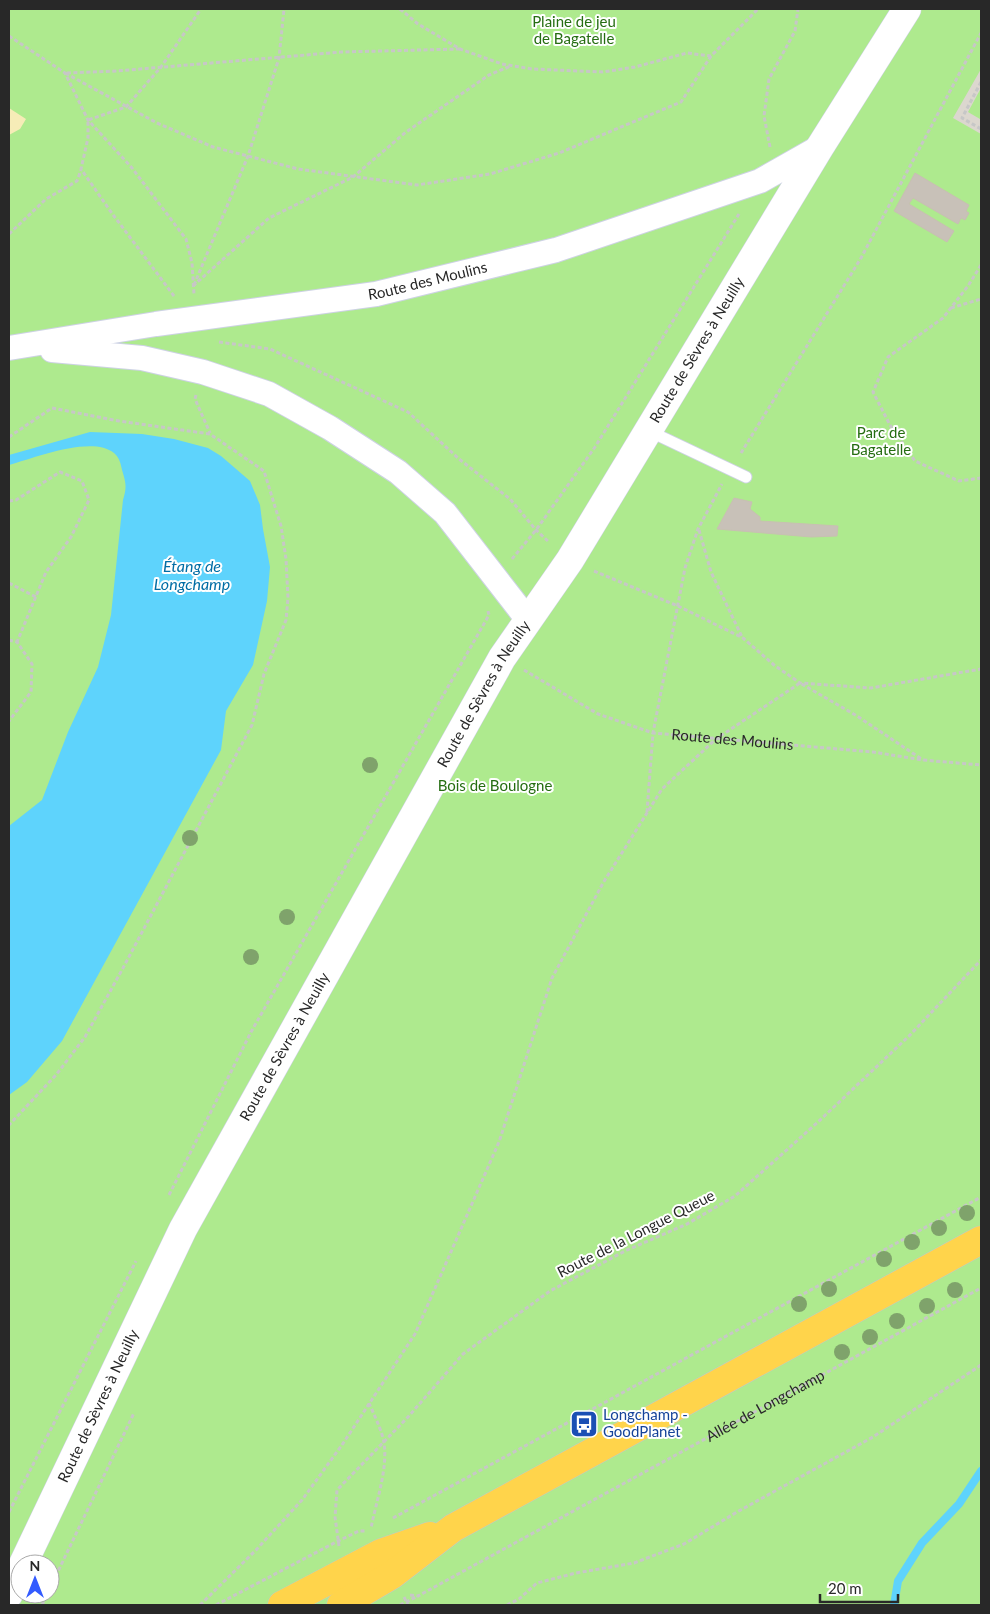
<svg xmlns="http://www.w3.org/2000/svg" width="990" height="1614" font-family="Lato,sans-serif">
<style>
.green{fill:#aeea8e;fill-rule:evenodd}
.sand{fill:#f6ecb7}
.plaza{fill:#dcd7cf}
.water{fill:#5ed3fc}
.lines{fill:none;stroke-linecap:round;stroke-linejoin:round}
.stream{stroke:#5ed3fc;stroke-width:8}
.building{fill:#c8c1b8;stroke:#c8c0b2}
.lane-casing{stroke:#cdd2e4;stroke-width:13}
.street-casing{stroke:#cdd2e4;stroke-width:26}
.secondary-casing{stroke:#cdd2e4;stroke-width:29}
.primary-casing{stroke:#c7c7c7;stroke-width:29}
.path{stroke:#c7c7c7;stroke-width:3;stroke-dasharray:4 2.5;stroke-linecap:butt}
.lane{stroke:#fff;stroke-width:11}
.street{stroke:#fff;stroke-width:24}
.secondary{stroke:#fff;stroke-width:28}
.primary{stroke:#ffd44b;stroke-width:28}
.tree{fill:#7fa36b}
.labels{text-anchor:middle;stroke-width:4;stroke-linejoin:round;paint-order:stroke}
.park-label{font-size:15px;fill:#256d11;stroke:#fff}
.street-label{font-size:15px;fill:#282828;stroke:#fff}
.transit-label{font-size:15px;fill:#164399;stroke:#fff;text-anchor:start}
.water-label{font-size:16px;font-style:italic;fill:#006da5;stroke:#fff}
</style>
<rect width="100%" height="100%" fill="#ede4d8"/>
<path class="green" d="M9 9H981V1605H9ZM20 1564H50V1594H20Z"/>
<path class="sand" d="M9 108 26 119 20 129 9 135Z"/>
<path class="plaza" d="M981 69V88L968 112 980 119 981 116V134L953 118Z"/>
<path class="water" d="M90 432 142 434 174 439 208 448 221 456 250 481 260 505 263 529 270 567 267 601 253 665 226 711 221 750 62 1041 27 1082 9 1095V826L42 800 68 732 98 667 111 615 123 500C127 487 126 483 122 470 121 464 119 457 114 453 92 435 34 458 9 465V455Z"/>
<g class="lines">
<path class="stream" d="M894 1605 898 1581 922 1543 959 1504 981 1471"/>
</g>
<g class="building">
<path d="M915 173 969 205 966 211 969 213 965 220 961 218 958 224 913 198 909 204 954 231 947 242 894 211Z"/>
<path d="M734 498 752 502 750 509 760 517V521L838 526 837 536 811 537 717 529Z"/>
</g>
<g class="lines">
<g class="lane-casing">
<path id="lane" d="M649 431 746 477"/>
</g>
<g class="street-casing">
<g id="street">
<path id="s3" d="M9 348 156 324 376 294 556 250 760 181 820 147"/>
<path d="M52 350 142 358 203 372 269 394 330 428 398 472 445 513 528 620"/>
</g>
</g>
<g class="secondary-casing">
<g id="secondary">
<path id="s4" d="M23 1564 183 1229 502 658 570 560 820 147 907 9"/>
<path d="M9 1594 20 1570"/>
</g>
</g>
<g class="primary-casing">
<g id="primary">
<path d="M282 1605 381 1553 430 1536"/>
<path d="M341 1605 392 1575 453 1528 981 1240"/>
</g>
</g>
<g class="path">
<path d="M400 9 418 24 460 49 502 64 532 69 603 72 635 67 687 53 711 56 758 9"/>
<path d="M9 36 65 73 88 120 132 168 186 239 192 263 194 294"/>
<path d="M460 49 341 52 117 71 65 73 157 123 213 147 298 169 417 185 490 174 559 153 681 102 711 56"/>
<path d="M981 82 962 118 981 129"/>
<path d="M770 147 764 116 769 79 795 31 798 9"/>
<path d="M9 234 46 199 77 181 81 170"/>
<path d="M981 265 968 286 943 318 888 357 873 392 890 425 915 461 959 481 981 478"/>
<path d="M194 285 248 156 279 58 284 9"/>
<path d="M193 286 269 218 353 177 406 132 489 75 511 66"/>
<path d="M174 296 111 212 81 169 88 138V120L126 107 161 67 201 9"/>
<path d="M951 308 981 299"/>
<path d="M219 342 270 349 408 412 459 459 510 499 536 530 549 542"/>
<path d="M196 395 195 399 210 433"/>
<path d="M9 437 52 408 119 421 210 434 264 471 281 526 286 559 288 598 286 620 264 674 252 725 123 968 85 1037 56 1075 9 1125"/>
<path d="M741 453 861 258 981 33"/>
<path d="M9 501 16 500 60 472 82 481 89 500 71 537 46 572 17 642"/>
<path d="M699 530 711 572 742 637"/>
<path d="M512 559 536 530 595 447 739 214"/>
<path d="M594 571 678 606 743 638 774 665 800 683 871 688 981 669"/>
<path d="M9 583 36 597"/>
<path d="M9 640 17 642 32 664 31 692 9 721"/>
<path id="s1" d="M524 670 598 714 653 733 873 752 923 760 981 765"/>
<path d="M647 812 653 733 685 568 698 529 722 484"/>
<path d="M169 1195 251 1032 489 615 488 611"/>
<path d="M369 1403C374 1415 382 1430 384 1443 388 1469 376 1502 371 1528"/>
<path d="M9 1512 136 1261"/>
<path d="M393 1518 981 1197"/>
<path d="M339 1546 335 1517 337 1490 408 1417 463 1354 550 1291 625 1251 687 1224 735 1196 818 1122 909 1036 981 960"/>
<path d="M50 1588 134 1413"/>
<path id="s2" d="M410 1595 418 1596 981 1288"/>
<path d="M404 1597 408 1605"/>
<path d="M42 1605 47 1594"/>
<path d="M200 1605 256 1550 302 1500 342 1445 415 1334 499 1142 552 978 603 883 662 789 716 739 800 683 857 716 923 760"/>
<path d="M216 1605 338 1541 359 1531H365"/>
<path d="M400 1605 418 1596"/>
<path d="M507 1605 519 1599 537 1583 576 1573 634 1563 684 1544 737 1512 873 1437 981 1365"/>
</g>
<use href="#lane" class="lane"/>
<use href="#street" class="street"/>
<use href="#secondary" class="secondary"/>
<use href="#primary" class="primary"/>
</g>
<g class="tree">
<circle cx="370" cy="765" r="8"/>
<circle cx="190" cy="838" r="8"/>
<circle cx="287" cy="917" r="8"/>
<circle cx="251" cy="957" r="8"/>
<circle cx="967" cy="1213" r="8"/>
<circle cx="939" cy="1228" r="8"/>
<circle cx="912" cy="1242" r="8"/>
<circle cx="884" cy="1259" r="8"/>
<circle cx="829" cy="1289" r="8"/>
<circle cx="955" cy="1290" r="8"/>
<circle cx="799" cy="1304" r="8"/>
<circle cx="927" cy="1306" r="8"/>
<circle cx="897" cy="1321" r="8"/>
<circle cx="870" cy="1337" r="8"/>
<circle cx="842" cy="1352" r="8"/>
</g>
<defs>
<g id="bus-square" transform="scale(1.4375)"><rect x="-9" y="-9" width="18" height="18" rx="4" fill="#1a4fb4" stroke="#fff"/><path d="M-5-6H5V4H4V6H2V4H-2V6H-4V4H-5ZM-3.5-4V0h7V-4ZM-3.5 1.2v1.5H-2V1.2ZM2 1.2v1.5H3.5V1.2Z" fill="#fff"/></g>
</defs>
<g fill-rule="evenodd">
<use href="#bus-square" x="584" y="1424"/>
</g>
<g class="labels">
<g class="park-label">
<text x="574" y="27">Plaine de jeu<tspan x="574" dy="17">de Bagatelle</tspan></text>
<text x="881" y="438">Parc de<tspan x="881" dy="17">Bagatelle</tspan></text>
<text x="495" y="791">Bois de Boulogne</text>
</g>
<g class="street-label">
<text dy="5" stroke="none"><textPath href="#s3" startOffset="424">Route des Moulins</textPath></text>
<text dy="5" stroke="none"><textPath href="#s4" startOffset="1390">Route de Sèvres à Neuilly</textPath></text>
<text dy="5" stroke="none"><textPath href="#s4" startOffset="985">Route de Sèvres à Neuilly</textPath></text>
<text dy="5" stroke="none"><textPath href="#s1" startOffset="224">Route des Moulins</textPath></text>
<text dy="5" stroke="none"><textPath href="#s4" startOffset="580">Route de Sèvres à Neuilly</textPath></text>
<text transform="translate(636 1234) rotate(-27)" y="5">Route de la Longue Queue</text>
<text dy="5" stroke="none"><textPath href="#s4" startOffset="175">Route de Sèvres à Neuilly</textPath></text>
<text dy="5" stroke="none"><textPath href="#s2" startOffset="404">Allée de Longchamp</textPath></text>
</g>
<g class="transit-label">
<text x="603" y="1420">Longchamp -<tspan x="603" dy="17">GoodPlanet</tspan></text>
</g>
<g class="water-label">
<text x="192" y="572">Étang de<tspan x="192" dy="18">Longchamp</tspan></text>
</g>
</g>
<rect width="990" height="1614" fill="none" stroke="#282828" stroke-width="20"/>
<g transform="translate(35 1579)"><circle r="24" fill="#ffffff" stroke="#a9a9a9"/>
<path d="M0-4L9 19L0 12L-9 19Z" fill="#335bff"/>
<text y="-8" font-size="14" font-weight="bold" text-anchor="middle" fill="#282828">N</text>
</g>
<path d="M820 1594v8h78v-8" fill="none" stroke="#282828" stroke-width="2.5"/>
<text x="828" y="1594" font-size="15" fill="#282828" stroke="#ffffff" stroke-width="4" paint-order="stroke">20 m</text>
</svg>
